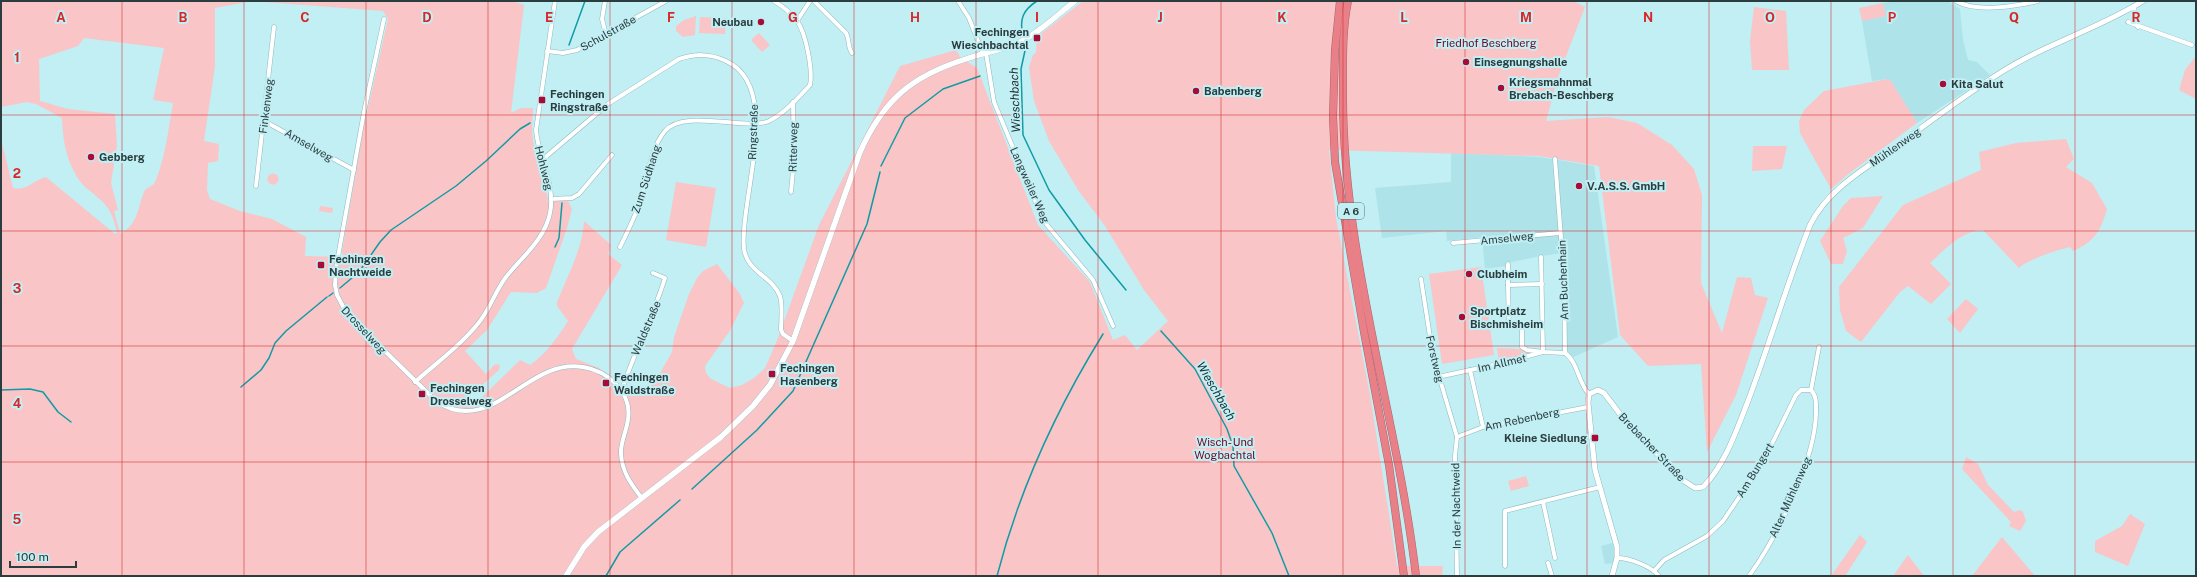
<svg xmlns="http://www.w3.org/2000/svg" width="2197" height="577" font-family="'Public Sans',sans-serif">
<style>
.built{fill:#ade3e9}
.green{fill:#f9c5c7;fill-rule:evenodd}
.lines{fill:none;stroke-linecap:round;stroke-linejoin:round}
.stream{stroke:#109ba6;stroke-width:1.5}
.minor-casing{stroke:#8db9be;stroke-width:5}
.tertiary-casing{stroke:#8db9be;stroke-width:6}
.secondary-casing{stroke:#8db9be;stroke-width:6}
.motorway-casing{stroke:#a6686e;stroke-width:8}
.minor{stroke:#fff;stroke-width:4}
.tertiary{stroke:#fff;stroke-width:5}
.secondary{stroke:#fff;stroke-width:5.5}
.motorway{stroke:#e97f87;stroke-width:7}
.grid{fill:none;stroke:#d62828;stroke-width:1;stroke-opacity:0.55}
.poi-dot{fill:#a60c36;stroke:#c1eff4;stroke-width:1.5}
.labels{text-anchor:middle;stroke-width:4;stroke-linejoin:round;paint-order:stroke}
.shield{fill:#c1eff4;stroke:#587275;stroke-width:1}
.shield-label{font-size:10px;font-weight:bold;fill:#2b3d3f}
.poi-label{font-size:11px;font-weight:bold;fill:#2b3d3f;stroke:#c1eff4;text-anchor:start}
.street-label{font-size:11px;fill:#2b3d3f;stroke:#c1eff4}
.park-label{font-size:11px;fill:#6f0521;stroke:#c1eff4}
.water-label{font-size:12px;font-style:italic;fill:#182d2f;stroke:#c1eff4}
.grid-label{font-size:13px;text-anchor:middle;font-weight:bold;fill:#d62828;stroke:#c1eff4;stroke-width:4;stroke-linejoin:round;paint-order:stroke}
</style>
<rect width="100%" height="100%" fill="#c1eff4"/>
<g class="built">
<path d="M1900 1H1948L1960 9 1963 40 1968 60 1977 62 1990 75 1917 123 1891 81 1888 79 1872 81 1862 21 1885 16 1883 3Z"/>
<path d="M1451 153 1540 157 1594 166 1618 337 1571 358 1567 349 1563 253 1541 256 1507 263 1505 266 1485 269 1482 237 1447 241 1446 231 1382 238 1375 188 1451 182Z"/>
<path d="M1616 542V563L1605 564 1601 546Z"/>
</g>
<g class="green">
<path d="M1 1H512L524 5 511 113 521 108H533C532 122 531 136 535 149 539 167 546 183 548 201H568L572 209 567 228 546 288 537 293 511 292 487 330 465 351 486 374 494 365 498 364 500 366 499 370 462 403 475 402 480 399 520 360 530 365C546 354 558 337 568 321L557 306V302C567 277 583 248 584 221L611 245 608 254 622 265 572 349 576 359 599 368 620 384 639 390 655 382 672 352 674 337 689 294 697 278 703 271 717 264 740 294 744 303 729 332 705 366 706 373 711 379 730 388 742 385 754 378 765 368 778 338 819 225 900 66 956 50 960 57 977 68 1038 225 1090 282 1113 340 1125 335 1137 350 1168 321 1144 290 1105 226 1078 190 1049 141 1034 101 1029 67 1033 55 1036 52 1037 37 1083 1H1573L1585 7 1558 77 1546 121 1608 117 1637 123 1672 145 1694 169 1702 195 1701 283 1722 333 1737 277 1751 278 1755 295 1768 298 1736 395 1707 452 1701 364 1648 366 1620 335 1599 166 1539 156 1329 150 1336 218 1370 395 1397 566H1443L1442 576H1V139L13 188C28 191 33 180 46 177L115 234 117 233C114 218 110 207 97 197 93 193 87 189 83 185 67 165 63 143 62 118L36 104 27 102 1 107ZM252 1 383 11 388 19 363 130 342 252 344 257 305 256 306 237 272 219 240 211 210 199 207 190 208 163 218 161 219 144 204 141 215 66V8ZM84 38 164 48 153 100 173 103C169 126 165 160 155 182 153 187 146 187 144 192 138 207 137 227 120 233L114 211 118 210 111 183 117 145 115 114 68 109 40 101 39 59 78 46Z"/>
<path d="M1883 3 1886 16 1862 21 1859 8Z"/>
<path d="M1754 7 1786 11 1789 70H1752L1750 41Z"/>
<path d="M696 16 695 35 683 37 676 31V26L684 20Z"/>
<path d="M700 17 726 18 725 34 699 33Z"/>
<path d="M759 33 770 45 762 52 751 40Z"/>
<path d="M2195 57H2196V99L2179 90 2185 70Z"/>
<path d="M1888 79 1891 81 1917 123 1847 175 1831 189 1800 133 1799 121 1804 110 1824 91Z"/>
<path d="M2066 139 2074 159 2066 167 2092 183 2107 209C2100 232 2095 241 2073 251L2070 247C2057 250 2029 259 2019 268L1983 230C1964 229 1943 251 1930 263L1951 284 1931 304 1908 286 1900 292 1861 342 1846 331 1840 310 1839 287 1903 205 1981 170 1979 152 2016 143Z"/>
<path d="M1753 146H1787L1782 169 1752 171Z"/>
<circle cx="273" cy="179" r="5.5"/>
<path d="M676 182 716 188 706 247 666 240Z"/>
<path d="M1883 196 1863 228 1843 238 1847 251 1843 264H1831L1820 241 1843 206 1851 198Z"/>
<path d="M320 206 333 208 332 213 319 211Z"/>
<path d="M1481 267 1494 355 1442 364 1429 274Z"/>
<path d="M1966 299 1978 309 1960 333 1947 319Z"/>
<path d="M1497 348 1519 349 1529 353 1530 355 1499 362Z"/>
<path d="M1966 457 1978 464 1988 485 2014 512 2020 510 2023 512 2026 521 2020 531 2009 526 2011 522 1962 469Z"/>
<path d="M1526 476 1529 486 1511 491 1508 481Z"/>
<path d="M2130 514 2145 524 2128 566 2095 552V541L2122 526Z"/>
<path d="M1860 535 1867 542 1845 576H1831Z"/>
<path d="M2002 537 2035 576H1972Z"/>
<path d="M1908 555 1924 576H1893Z"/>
</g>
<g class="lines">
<g class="stream">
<path d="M1023 36C1019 19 1023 10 1037 1"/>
<path d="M569 45 585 1"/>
<path d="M1026 46 1021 69 1023 135 1049 190 1085 240 1126 290"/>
<path d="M881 166 905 118 943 89 980 76"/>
<path d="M555 247 559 238 562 203"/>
<path d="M340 288 359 272 380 242 391 230 456 186 486 161 520 129 530 123"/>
<path d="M329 296 333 293"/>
<path d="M1161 331 1195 369 1227 429 1233 446 1234 466 1272 533 1289 576"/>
<path d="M241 387 261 370 269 358 275 343 286 331 327 297"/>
<path d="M1 390 30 389 43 392 58 412 71 422"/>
<path d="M692 489 757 430 793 391 867 224 880 172"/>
<path d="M606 576 620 552 680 500"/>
<path d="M997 576C1019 490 1056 410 1103 334"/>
</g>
<g class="minor-casing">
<g id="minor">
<path d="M605 1 602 19 606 35"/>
<path d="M814 1 846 33C850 40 847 46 852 53"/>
<path d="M958 1 969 18 983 54"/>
<path d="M1956 1C1976 13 2017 6 2038 1"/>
<path d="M2134 6 2136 22 2138 27"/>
<path d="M384 19 364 112 336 268 335 285 337 295 347 314 436 401C492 439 527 357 583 367 608 371 632 392 628 419 627 430 620 443 621 454 622 472 631 484 641 497"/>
<path d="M797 21 810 1"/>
<path d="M2128 22 2192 45"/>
<path d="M547 51 563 53 577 50 666 1"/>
<path d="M986 53 994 102 1041 215 1047 225 1093 280 1113 326"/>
<path d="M264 121 354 170"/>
<path d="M1555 159 1564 277 1565 353C1578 362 1578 383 1589 394"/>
<path d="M542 160 608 104 679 59C695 54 709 53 726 61 784 87 739 200 744 249 747 272 772 276 780 296 783 306 781 320 781 330L783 334 793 341"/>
<path d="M256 186 274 27"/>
<path d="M791 192 794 160 793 102"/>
<path d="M551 199 572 198 579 194 612 155"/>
<path d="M1453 243 1560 233"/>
<path d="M620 247C627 233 634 218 640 203 647 182 650 148 665 131 684 108 746 131 769 121 785 113 799 97 810 85 813 71 806 33 797 21 792 14 782 6 774 1"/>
<path d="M1508 264V285"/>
<path d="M1421 279 1433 356 1457 437 1455 456 1457 576"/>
<path d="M1542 284 1508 285 1509 327 1542 326"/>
<path d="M1522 327V347L1527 350 1543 352 1541 257"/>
<path d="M1470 370 1483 427"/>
<path d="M1438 377 1498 364 1543 352 1565 353"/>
<path d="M415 382C435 364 459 347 476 326 489 312 494 293 506 277 522 257 545 239 550 213 556 185 538 158 536 130L555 1"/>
<path d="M622 390C634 352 653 317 665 278L653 273"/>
<path d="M1811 390 1819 347"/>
<path d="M1457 437 1483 427 1588 407"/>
<path d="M1543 502 1555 558"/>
<path d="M1617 558C1629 558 1651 566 1659 576"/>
<path d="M1548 563 1552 576"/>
<path d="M1505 566V511L1600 487"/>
<path d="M1654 571 1664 560 1707 536 1723 521 1763 462 1796 395 1801 390H1811"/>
<path d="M1749 576C1777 537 1815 461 1816 413 1816 405 1817 396 1811 390"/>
</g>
</g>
<g class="tertiary-casing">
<path id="tertiary" d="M1612 576 1617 558V547L1595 470 1588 403 1589 394 1598 390 1604 393 1626 422 1684 481 1695 488 1703 487C1725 465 1737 429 1748 401 1770 343 1787 283 1810 225 1827 191 1861 171 1891 150 1927 124 1963 96 2000 73 2045 44 2098 29 2143 1"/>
</g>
<g class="secondary-casing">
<path id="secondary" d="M566 576 584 547 598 532 721 437 753 406 770 385 793 341 860 152C884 99 912 76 966 59 983 53 1002 50 1018 43 1039 33 1057 15 1075 1"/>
</g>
<g class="motorway-casing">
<g id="motorway">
<path d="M1340 1 1335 50 1333 117 1335 162 1364 332 1389 465 1404 576"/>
<path d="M1348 1C1342 31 1343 61 1343 92 1342 256 1397 414 1416 576"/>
</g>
</g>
<use href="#minor" class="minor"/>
<use href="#tertiary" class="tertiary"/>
<use href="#secondary" class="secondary"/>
<use href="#motorway" class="motorway"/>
</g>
<path class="grid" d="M122 1V576M244 1V576M366 1V576M488 1V576M610 1V576M732 1V576M854 1V576M976 1V576M1098 1V576M1221 1V576M1343 1V576M1465 1V576M1587 1V576M1709 1V576M1831 1V576M1953 1V576M2075 1V576M1 115H2196M1 231H2196M1 346H2196M1 462H2196"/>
<g class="poi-dot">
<circle cx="761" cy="22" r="4"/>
<rect x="1033" y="34" width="8" height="8" rx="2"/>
<circle cx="1466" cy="62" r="4"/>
<circle cx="1943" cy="84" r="4"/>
<circle cx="1501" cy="88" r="4"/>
<circle cx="1196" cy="91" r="4"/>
<rect x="538" y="96" width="8" height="8" rx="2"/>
<circle cx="91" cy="157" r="4"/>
<circle cx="1579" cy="186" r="4"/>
<rect x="317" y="261" width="8" height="8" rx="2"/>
<circle cx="1469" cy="274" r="4"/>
<circle cx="1462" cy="317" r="4"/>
<rect x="768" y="370" width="8" height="8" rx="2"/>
<rect x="602" y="379" width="8" height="8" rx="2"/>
<rect x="418" y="390" width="8" height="8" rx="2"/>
<rect x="1591" y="434" width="8" height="8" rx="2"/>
</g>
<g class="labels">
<rect class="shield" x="1338" y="203" width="26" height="16" rx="3"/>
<g class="shield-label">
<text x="1351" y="215">A 6</text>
</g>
<g class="poi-label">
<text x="753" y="26" text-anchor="end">Neubau</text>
<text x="1029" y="36" text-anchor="end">Fechingen<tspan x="1029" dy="13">Wieschbachtal</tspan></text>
<text x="1474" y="66">Einsegnungshalle</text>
<text x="1509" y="86">Kriegsmahnmal<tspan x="1509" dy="13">Brebach-Beschberg</tspan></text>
<text x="1951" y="88">Kita Salut</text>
<text x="1204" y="95">Babenberg</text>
<text x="550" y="98">Fechingen<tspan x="550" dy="13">Ringstraße</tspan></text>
<text x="99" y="161">Gebberg</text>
<text x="1587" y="190">V.A.S.S. GmbH</text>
<text x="329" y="263">Fechingen<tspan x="329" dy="13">Nachtweide</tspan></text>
<text x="1477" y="278">Clubheim</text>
<text x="1470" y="315">Sportplatz<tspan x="1470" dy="13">Bischmisheim</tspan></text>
<text x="780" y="372">Fechingen<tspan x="780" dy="13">Hasenberg</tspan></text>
<text x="614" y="381">Fechingen<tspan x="614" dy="13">Waldstraße</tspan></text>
<text x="430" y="392">Fechingen<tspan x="430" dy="13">Drosselweg</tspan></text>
<text x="1587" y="442" text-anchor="end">Kleine Siedlung</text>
</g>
<g class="street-label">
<text transform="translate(608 33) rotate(-29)" y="4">Schulstraße</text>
<text transform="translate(266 106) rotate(-83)" y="4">Finkenweg</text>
<text transform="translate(753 132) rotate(-88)" y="4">Ringstraße</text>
<text transform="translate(309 145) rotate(30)" y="4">Amselweg</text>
<text transform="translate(793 147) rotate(-89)" y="4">Ritterweg</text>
<text transform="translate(1895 147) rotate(-35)" y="4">Mühlenweg</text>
<text transform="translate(544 168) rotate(76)" y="4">Hohlweg</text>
<text transform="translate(646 179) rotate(-72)" y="4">Zum Südhang</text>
<text transform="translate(1030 185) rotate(66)" y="4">Langweiler Weg</text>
<text transform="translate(1507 238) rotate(-6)" y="4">Amselweg</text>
<text transform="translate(1563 280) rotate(-92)" y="4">Am Buchenhain</text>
<text transform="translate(646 328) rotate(-67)" y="4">Waldstraße</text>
<text transform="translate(364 330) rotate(47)" y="4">Drosselweg</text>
<text transform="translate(1435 359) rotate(77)" y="4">Forstweg</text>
<text transform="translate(1502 363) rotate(-13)" y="4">Im Allmet</text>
<text transform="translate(1522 419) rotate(-12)" y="4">Am Rebenberg</text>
<text transform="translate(1652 447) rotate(46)" y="4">Brebacher Straße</text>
<text transform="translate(1755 470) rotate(-59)" y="4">Am Bungert</text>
<text transform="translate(1790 497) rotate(-66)" y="4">Alter Mühlenweg</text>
<text transform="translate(1456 506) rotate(-91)" y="4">In der Nachtweid</text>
</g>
<g class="park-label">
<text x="1486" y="47">Friedhof Beschberg</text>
<text x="1225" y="446">Wisch- Und<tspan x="1225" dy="13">Wogbachtal</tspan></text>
</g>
<g class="water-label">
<text transform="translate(1015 100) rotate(-92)" y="4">Wieschbach</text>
<text transform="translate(1216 391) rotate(60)" y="4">Wieschbach</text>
</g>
</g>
<g class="grid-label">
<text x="61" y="22">A</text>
<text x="183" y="22">B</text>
<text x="305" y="22">C</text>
<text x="427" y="22">D</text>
<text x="549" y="22">E</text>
<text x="671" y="22">F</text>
<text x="793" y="22">G</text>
<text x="915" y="22">H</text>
<text x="1037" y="22">I</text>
<text x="1160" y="22">J</text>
<text x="1282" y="22">K</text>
<text x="1404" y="22">L</text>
<text x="1526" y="22">M</text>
<text x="1648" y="22">N</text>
<text x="1770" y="22">O</text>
<text x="1892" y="22">P</text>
<text x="2014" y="22">Q</text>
<text x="2136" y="22">R</text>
<text x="17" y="62">1</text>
<text x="17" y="178">2</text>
<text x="17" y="293">3</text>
<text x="17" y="408">4</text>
<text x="17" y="524">5</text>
</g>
<rect width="2197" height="577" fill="none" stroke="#2b3d3f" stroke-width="4"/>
<path d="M10 561v6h66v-6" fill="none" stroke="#2b3d3f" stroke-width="2"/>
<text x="16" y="561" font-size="12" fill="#2b3d3f" stroke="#c1eff4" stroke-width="3" paint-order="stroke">100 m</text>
</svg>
